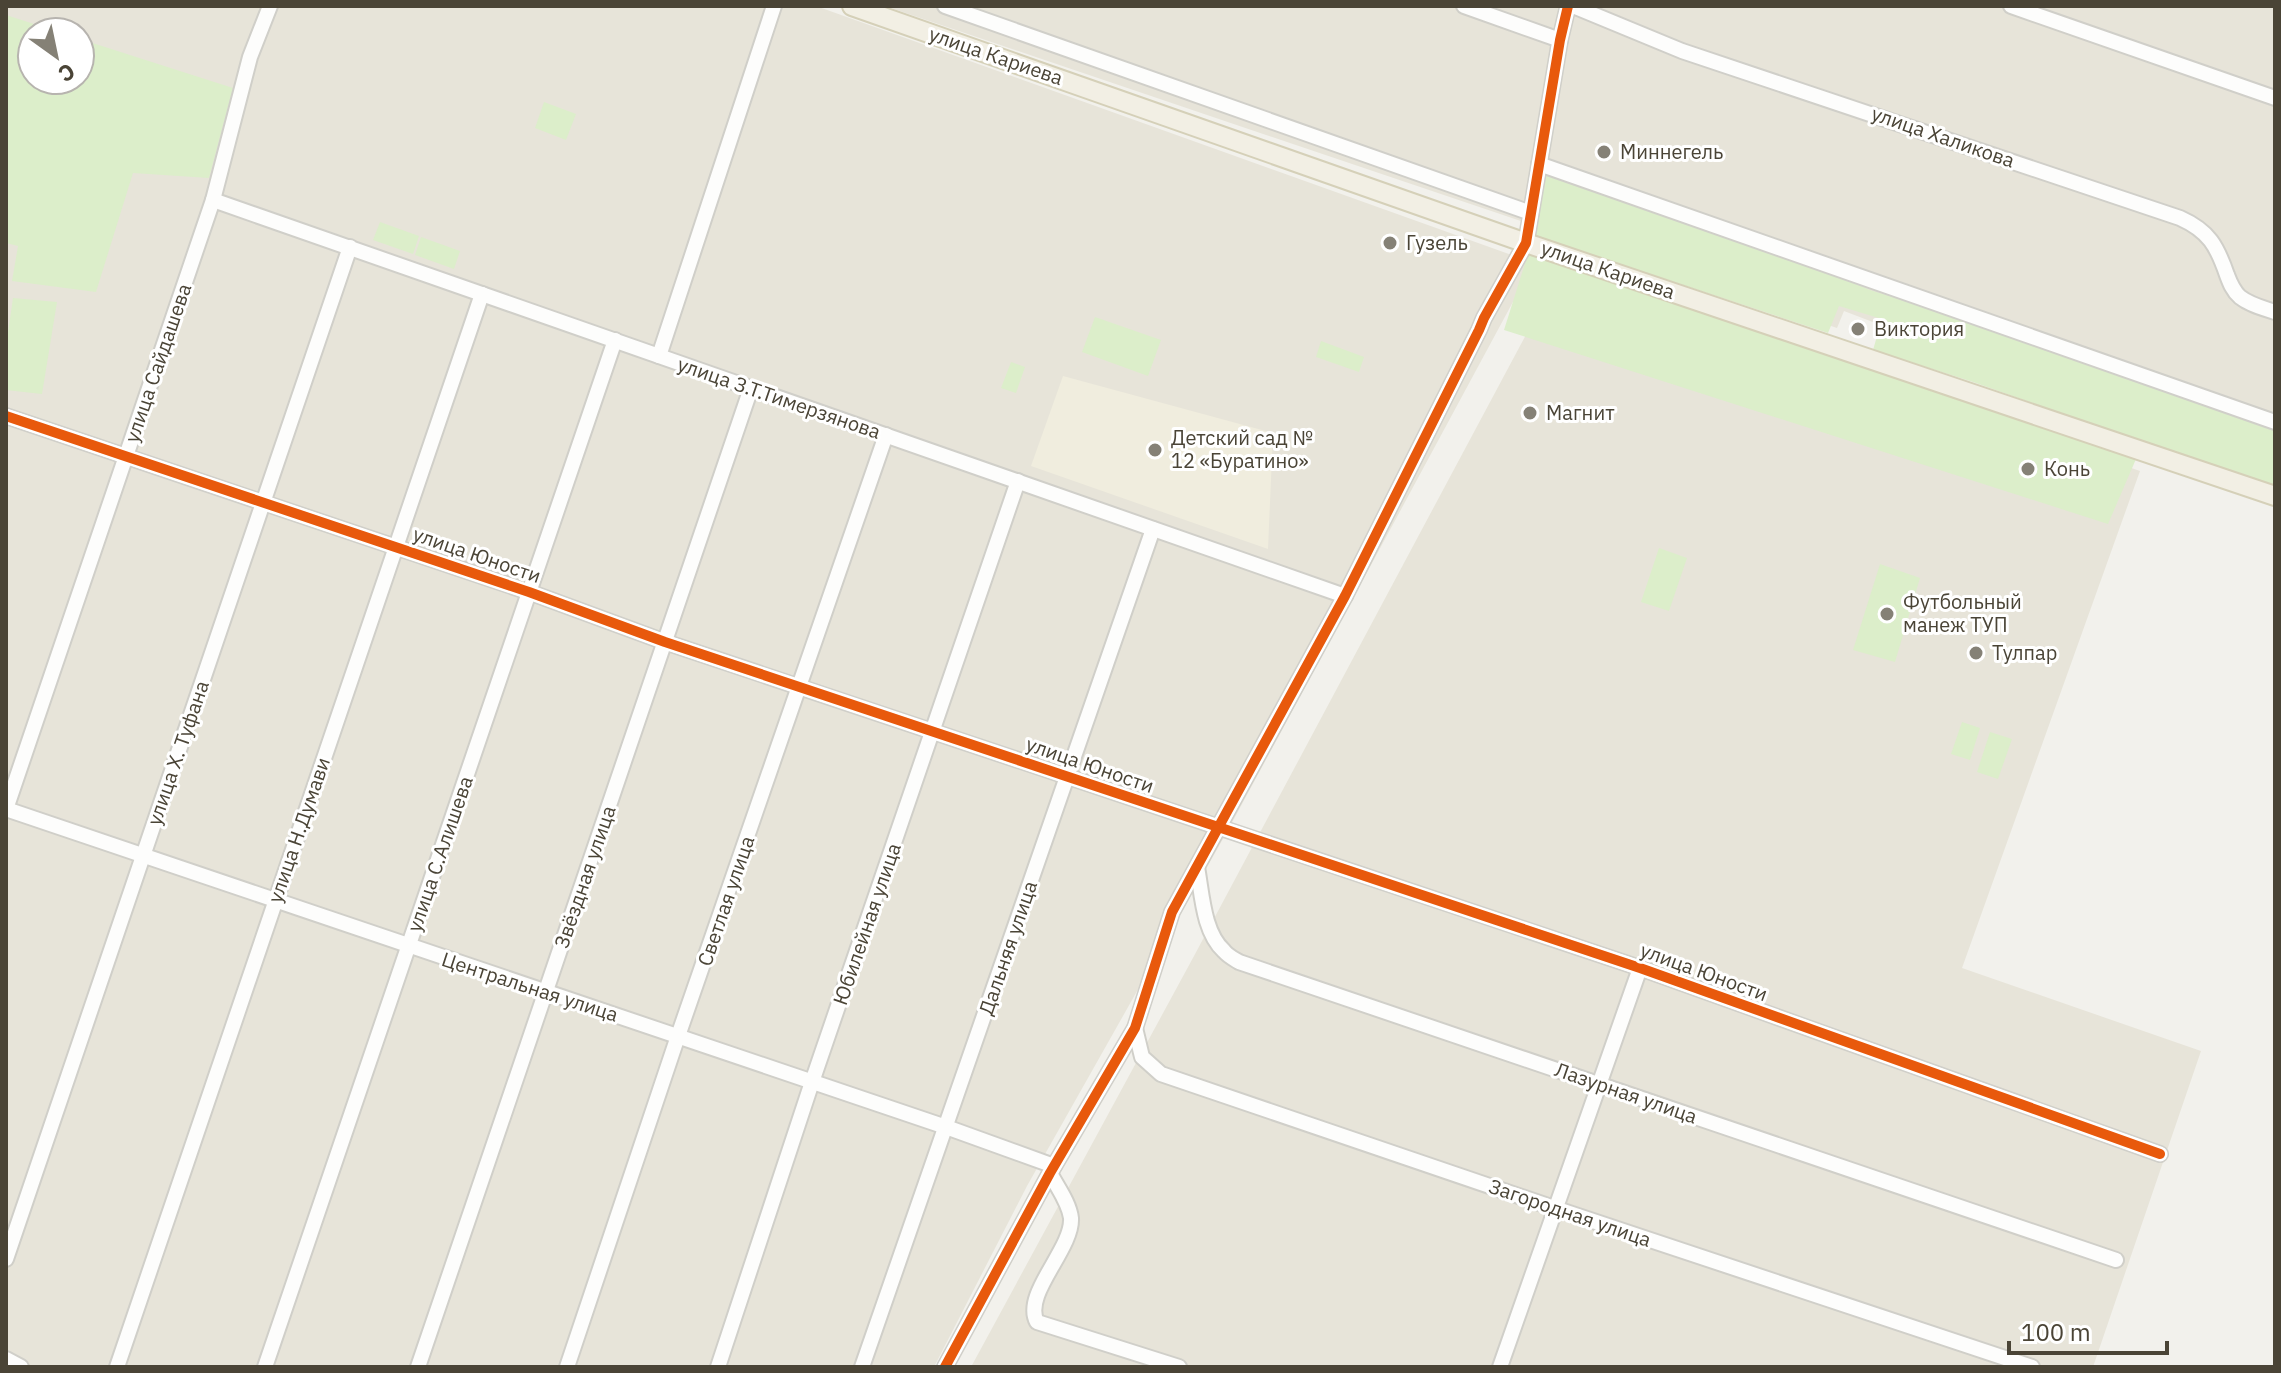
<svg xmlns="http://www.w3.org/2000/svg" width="2281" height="1373" font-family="'IBM Plex Sans',sans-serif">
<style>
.residential{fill:#e7e4d9;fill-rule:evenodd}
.education{fill:#f0edde}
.green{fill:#dceeca}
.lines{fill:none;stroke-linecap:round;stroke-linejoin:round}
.minor-casing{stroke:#d0cfc9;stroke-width:18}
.major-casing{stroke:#d5d0b8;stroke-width:22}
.minor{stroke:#fdfdfc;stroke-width:14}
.major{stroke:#f2efe4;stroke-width:18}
.cycleway-casing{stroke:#fff;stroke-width:15}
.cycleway{stroke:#e8590c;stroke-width:10}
.poi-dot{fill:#858176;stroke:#fff;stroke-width:3}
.labels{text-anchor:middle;stroke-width:6;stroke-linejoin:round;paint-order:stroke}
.street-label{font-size:20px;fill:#4a4436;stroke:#fff}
.poi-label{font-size:20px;fill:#4a4436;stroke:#fff;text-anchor:start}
</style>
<rect width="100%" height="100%" fill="#f2f1ec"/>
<g class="residential">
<path d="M6 6H816L1534 263 1228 830 1027 1186 934 1367H14L6 1363ZM32 32H80V80H32Z"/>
<path d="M885 6H2275V476L1844 311 1837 328Z"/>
<path d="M1560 271 2140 471 1962 968 2201 1051 2093 1367H971L1194 956Z"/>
</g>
<path class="education" d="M1063 376 1273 433 1268 549 1031 466Z"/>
<g class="green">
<path d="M6 15 59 32H32V80H80V39L233 88 209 178 133 173 96 292 12 281 18 246 6 243Z"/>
<path d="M544 102 576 114 566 140 535 128Z"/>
<path d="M1543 174 1819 268 1870 290 1986 326 2275 425V488L1973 382 1873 350 1882 319 1839 306 1828 333 1535 236Z"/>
<path d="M380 222 419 236 413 254 373 240Z"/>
<path d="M421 237 460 251 454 269 415 255Z"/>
<path d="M1528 254 2136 459 2108 524 1504 330Z"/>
<path d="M13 298 57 302 42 394 6 390V346Z"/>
<path d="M1095 317 1161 340 1148 376 1082 352Z"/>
<path d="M1321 341 1364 357 1359 372 1316 357Z"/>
<path d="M1011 362 1025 367 1016 393 1001 388Z"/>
<path d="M1659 548 1687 558 1669 611 1641 602Z"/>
<path d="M1880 564 1920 578 1895 662 1853 650Z"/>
<path d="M1962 722 1980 728 1970 760 1951 754Z"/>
<path d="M1990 732 2012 739 1998 779 1977 772Z"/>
</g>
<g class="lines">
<g class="minor-casing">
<g id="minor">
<path d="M945 6 1531 213"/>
<path d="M1464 6 1560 40"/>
<path d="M1573 6 1682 51 2180 218C2209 231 2217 246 2227 275 2230 283 2233 291 2240 297 2250 305 2263 308 2275 312"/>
<path d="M2011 6 2275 98"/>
<path d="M1539 164 2275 422"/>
<path d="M213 200 1345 596"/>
<path d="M659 356 774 6"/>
<path d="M6 416 529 592 665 642 1640 968 2160 1154"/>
<path d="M6 809 946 1127 1054 1166"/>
<path d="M6 809 213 200 250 57 270 6"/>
<path d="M1197 867C1202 893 1203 932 1224 951 1228 956 1234 959 1239 962L2116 1260"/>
<path d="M1135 1028 1142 1057 1161 1074 1557 1209 2032 1367"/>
<path d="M1050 1173C1057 1187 1069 1202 1071 1218 1073 1249 1022 1294 1037 1322L1179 1367"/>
<path d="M6 1259 350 247"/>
<path d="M6 1359 21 1367"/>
<path d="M117 1367 482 294"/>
<path d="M265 1367 615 340"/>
<path d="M418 1367 751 388"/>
<path d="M567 1367 678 1036 886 435"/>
<path d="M718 1367 812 1082 1018 481"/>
<path d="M862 1367 1153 529"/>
<path d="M945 1367 1050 1173 1135 1028 1172 912 1345 596 1479 330 1484 318 1526 243 1560 40 1568 6"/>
<path d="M1500 1367 1640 968"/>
</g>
</g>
<g class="major-casing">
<path id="major" d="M852 6 1526 243 2275 496"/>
</g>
<use href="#minor" class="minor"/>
<use href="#major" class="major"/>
<g class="cycleway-casing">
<g id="cycleway">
<path d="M6 416 529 592 665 642 1640 968 2160 1154"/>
<path d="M945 1367 1050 1173 1135 1028 1172 912 1345 596 1479 330 1484 318 1526 243 1560 40 1568 6"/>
</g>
</g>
<use href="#cycleway" class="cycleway"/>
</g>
<g class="poi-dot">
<circle cx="1604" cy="152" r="8"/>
<circle cx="1390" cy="243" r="8"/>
<circle cx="1858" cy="329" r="8"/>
<circle cx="1530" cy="413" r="8"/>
<circle cx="1155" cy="450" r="8"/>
<circle cx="2028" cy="469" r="8"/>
<circle cx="1887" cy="614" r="8"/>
<circle cx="1976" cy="653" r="8"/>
</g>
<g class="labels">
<g class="street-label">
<text transform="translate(996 56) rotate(19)" y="7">улица Кариева</text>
<text transform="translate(1943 137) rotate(19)" y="7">улица Халикова</text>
<text transform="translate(1608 270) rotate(19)" y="7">улица Кариева</text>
<text transform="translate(158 363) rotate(-71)" y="7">улица Сайдашева</text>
<text transform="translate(779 398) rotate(19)" y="7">улица З.Т.Тимерзянова</text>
<text transform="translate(477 555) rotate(19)" y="7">улица Юности</text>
<text transform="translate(178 753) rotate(-71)" y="7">улица Х. Туфана</text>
<text transform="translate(1090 765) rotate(19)" y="7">улица Юности</text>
<text transform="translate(299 830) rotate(-71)" y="7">улица Н.Думави</text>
<text transform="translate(440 854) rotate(-71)" y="7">улица С.Алишева</text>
<text transform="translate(585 877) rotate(-71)" y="7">Звёздная улица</text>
<text transform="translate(726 901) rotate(-71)" y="7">Светлая улица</text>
<text transform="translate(867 924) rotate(-71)" y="7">Юбилейная улица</text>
<text transform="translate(1008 948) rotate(-71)" y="7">Дальняя улица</text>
<text transform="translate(1704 972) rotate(20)" y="7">улица Юности</text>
<text transform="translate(530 987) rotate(18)" y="7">Центральная улица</text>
<text transform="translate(1626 1093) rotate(19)" y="7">Лазурная улица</text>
<text transform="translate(1570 1213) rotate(19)" y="7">Загородная улица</text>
</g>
<g class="poi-label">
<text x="1620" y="159">Миннегель</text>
<text x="1406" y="250">Гузель</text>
<text x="1874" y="336">Виктория</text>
<text x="1546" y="420">Магнит</text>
<text x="1171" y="445">Детский сад №<tspan x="1171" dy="23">12 «Буратино»</tspan></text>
<text x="2044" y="476">Конь</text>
<text x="1903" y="609">Футбольный<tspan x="1903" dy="23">манеж ТУП</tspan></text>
<text x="1992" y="660">Тулпар</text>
</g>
</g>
<rect width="2281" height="1373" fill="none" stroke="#4a4436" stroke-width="16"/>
<g transform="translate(56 56) rotate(147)"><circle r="38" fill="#ffffff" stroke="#b7b4af" stroke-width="2"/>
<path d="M0-6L14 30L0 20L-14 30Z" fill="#858176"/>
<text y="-12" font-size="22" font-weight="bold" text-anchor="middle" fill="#4a4436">С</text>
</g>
<path d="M2009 1341v12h158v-12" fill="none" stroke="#4a4436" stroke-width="4"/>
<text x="2021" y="1341" font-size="24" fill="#4a4436" stroke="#ffffff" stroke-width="6" paint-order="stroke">100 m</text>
</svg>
